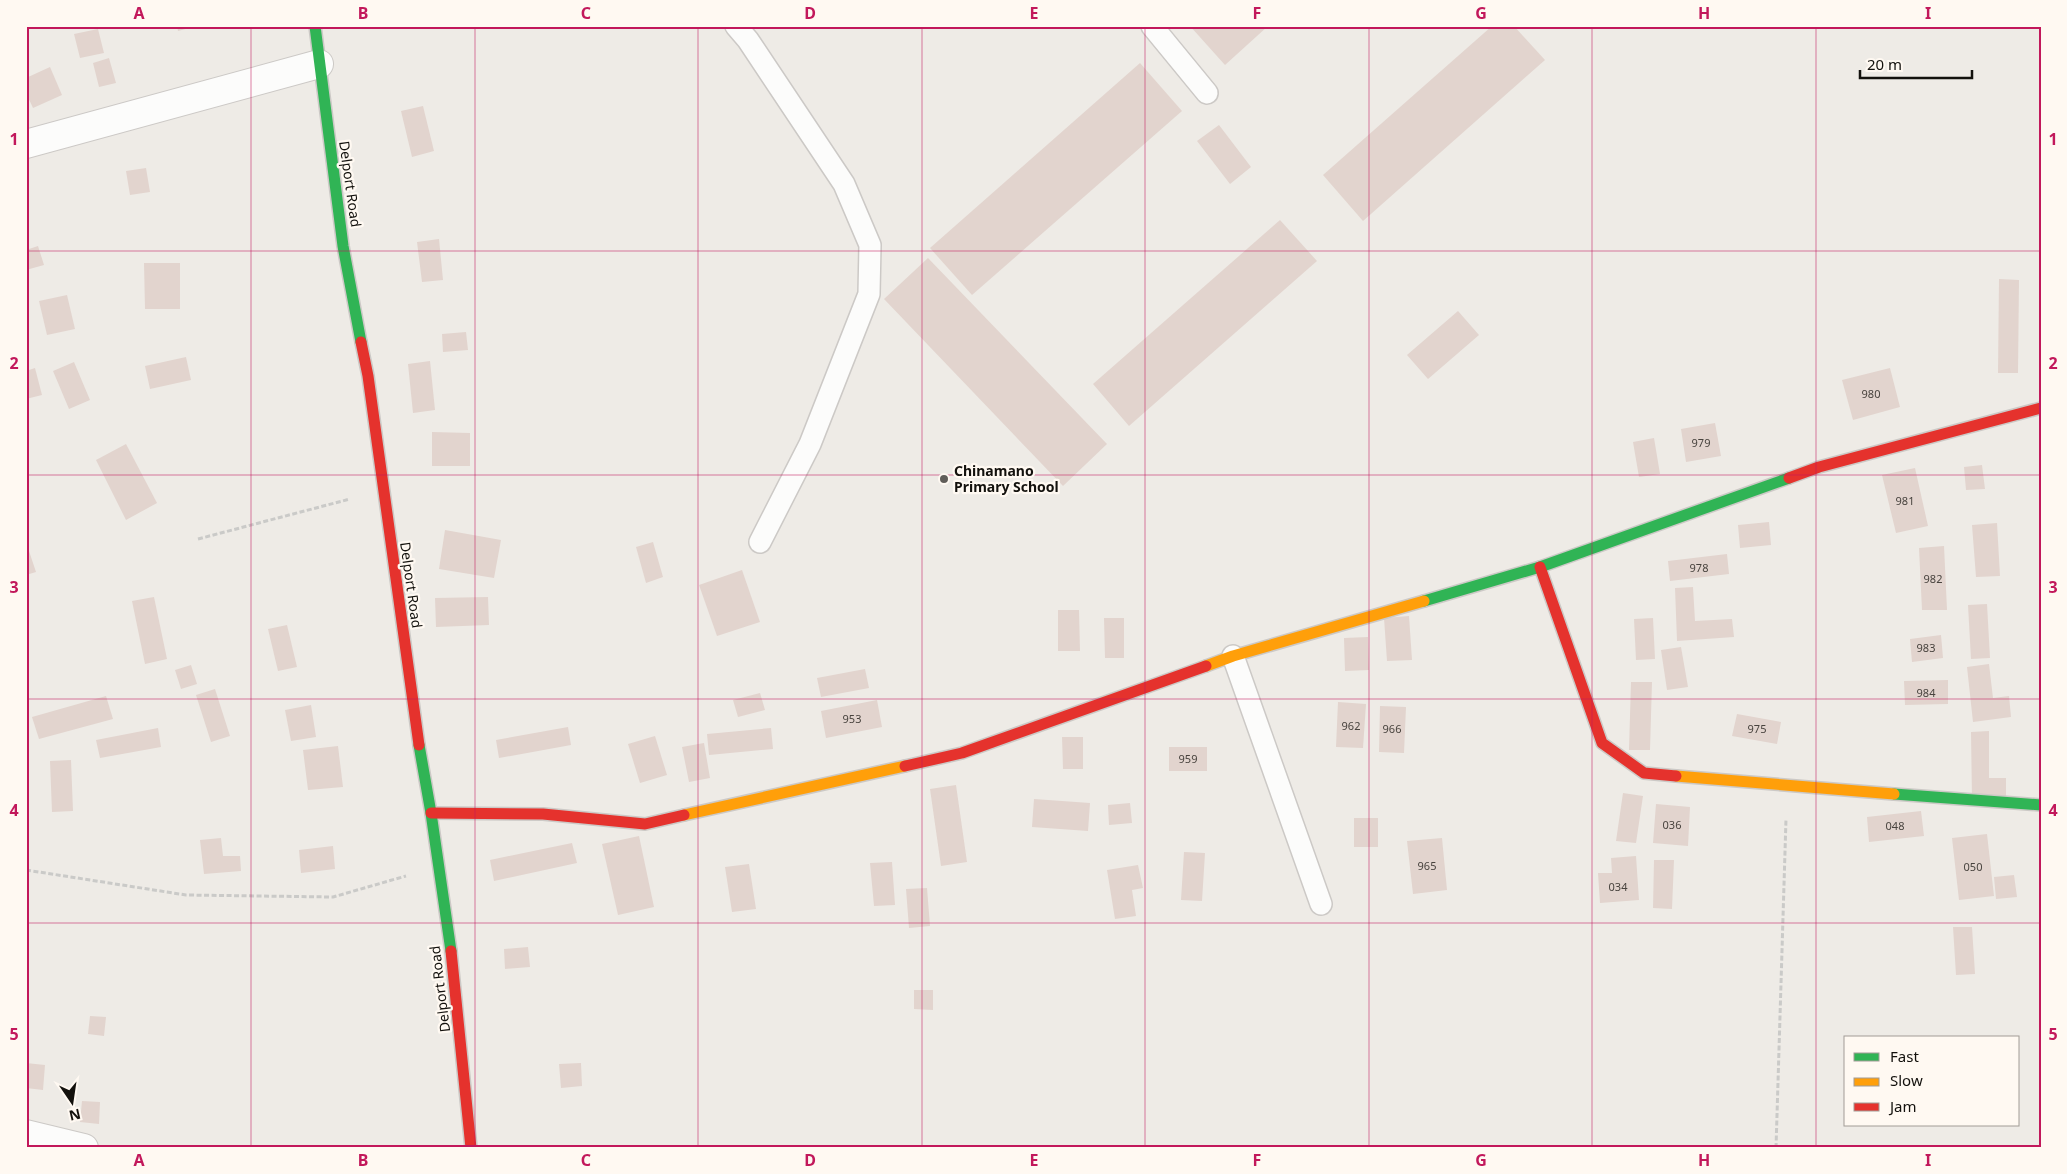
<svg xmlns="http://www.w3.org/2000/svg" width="2067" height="1174" font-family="'Noto Sans',sans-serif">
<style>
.building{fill:#e2d4ce}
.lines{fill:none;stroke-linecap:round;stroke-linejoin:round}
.lane-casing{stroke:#ccc9c6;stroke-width:24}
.street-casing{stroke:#ccc9c6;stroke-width:30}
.fast-casing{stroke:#ccc9c6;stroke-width:14}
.slow-casing{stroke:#ccc9c6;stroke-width:14}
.jam-casing{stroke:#ccc9c6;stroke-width:14}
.path{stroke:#cacac8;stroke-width:3;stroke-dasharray:5 2.5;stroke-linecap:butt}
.lane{stroke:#fcfcfb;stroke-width:21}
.street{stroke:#fcfcfb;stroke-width:28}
.fast{stroke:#30b455;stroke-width:11}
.slow{stroke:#ff9f0a;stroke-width:11}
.jam{stroke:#e5322d;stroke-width:11}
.grid{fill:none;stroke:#c2185b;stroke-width:1;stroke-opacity:0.55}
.poi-dot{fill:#605d59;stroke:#fff9f2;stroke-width:2}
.labels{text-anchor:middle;stroke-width:4.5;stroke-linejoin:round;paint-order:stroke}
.number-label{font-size:11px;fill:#48433e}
.street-label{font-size:14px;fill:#13110d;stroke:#fff9f2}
.poi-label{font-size:14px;font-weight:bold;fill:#13110d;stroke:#fff9f2;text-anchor:start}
.neatline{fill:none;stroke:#c2185b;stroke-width:2}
.grid-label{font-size:16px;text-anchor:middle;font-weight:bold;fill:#c2185b}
</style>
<rect width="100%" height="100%" fill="#eeebe6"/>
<g class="building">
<path d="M177 26H193V27L178 31Z"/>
<path d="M1190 26H1268L1225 65Z"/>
<path d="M1492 26H1514L1545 60 1363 221 1323 175Z"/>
<path d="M98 29 104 53 80 58 74 34Z"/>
<path d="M109 58 116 83 99 87 93 63Z"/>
<path d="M1140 63 1182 111 972 295 930 248Z"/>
<path d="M50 67 62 95 33 108 26 93V78Z"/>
<path d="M423 106 434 151 412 157 401 111Z"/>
<path d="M1219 125 1251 167 1230 184 1197 141Z"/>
<path d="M146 168 150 192 130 195 126 171Z"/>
<path d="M1280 220 1317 261 1129 426 1093 384Z"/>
<path d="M439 239 443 280 422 282 417 242Z"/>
<path d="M38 246 44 265 26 270V250Z"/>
<path d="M928 258 1107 444 1063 486 884 299Z"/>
<path d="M144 263H180V309H145Z"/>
<path d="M1999 279 2019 280 2018 373H1998Z"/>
<path d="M67 295 75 329 47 335 39 301Z"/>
<path d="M1458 311 1479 335 1428 379 1407 355Z"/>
<path d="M466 332 468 350 443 352 442 334Z"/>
<path d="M186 357 191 380 150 389 145 366Z"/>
<path d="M430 361 435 410 413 413 408 364Z"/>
<path d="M74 362 90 400 69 409 53 371Z"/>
<path d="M35 368 42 395 26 399V371Z"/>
<path d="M1890 368 1900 407 1853 420 1842 380Z"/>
<path d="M1715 423 1721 456 1686 462 1681 429Z"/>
<path d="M432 432 470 433V466H432Z"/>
<path d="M1654 438 1660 474 1639 477 1633 442Z"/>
<path d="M126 444 157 503 126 520 96 460Z"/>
<path d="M1982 465 1985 489 1966 490 1964 467Z"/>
<path d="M1915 468 1928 526 1896 533 1882 475Z"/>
<path d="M1769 522 1771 545 1740 548 1738 525Z"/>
<path d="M1997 523 2000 576 1976 577 1972 525Z"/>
<path d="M445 530 501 540 494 578 439 569Z"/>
<path d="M26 542 36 572 26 575Z"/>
<path d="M653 542 663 577 646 583 636 547Z"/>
<path d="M1944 546 1947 610H1922L1919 548Z"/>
<path d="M1727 554 1729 574 1670 581 1668 561Z"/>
<path d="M742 570 760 622 717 636 699 585Z"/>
<path d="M1693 587 1695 621 1732 619 1734 637 1677 641 1675 588Z"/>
<path d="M154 597 167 659 145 664 132 601Z"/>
<path d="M488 597 489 625 436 627 435 598Z"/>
<path d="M1987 604 1990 658 1971 659 1968 605Z"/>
<path d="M1058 610H1079L1080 651H1058Z"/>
<path d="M1409 616 1412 660 1387 661 1384 618Z"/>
<path d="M1104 618H1124V658H1105Z"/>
<path d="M1653 618 1655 659 1636 660 1634 619Z"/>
<path d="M287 625 297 667 278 671 268 629Z"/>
<path d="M1941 635 1943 658 1912 662 1910 639Z"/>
<path d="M1368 637 1369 670 1345 671 1344 638Z"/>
<path d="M1681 647 1688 687 1667 690 1661 650Z"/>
<path d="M1989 664 1993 698 2009 696 2011 717 1973 722 1967 667Z"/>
<path d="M191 665 197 684 181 689 175 670Z"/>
<path d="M865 669 869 688 821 697 817 678Z"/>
<path d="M1948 680V704L1905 705 1904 681Z"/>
<path d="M1631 682H1652L1650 750H1629Z"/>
<path d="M215 689 230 736 211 742 196 695Z"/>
<path d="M760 693 765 710 738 717 733 700Z"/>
<path d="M106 696 113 719 39 739 32 717Z"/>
<path d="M877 700 882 727 826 738 821 711Z"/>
<path d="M1338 702 1366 704 1363 748 1336 747Z"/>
<path d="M311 705 316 737 291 741 285 710Z"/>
<path d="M1380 706 1406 707 1404 753 1379 752Z"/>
<path d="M1737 714 1781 722 1777 744 1732 736Z"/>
<path d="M568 727 571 745 499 758 496 740Z"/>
<path d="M158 728 161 747 100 758 96 740Z"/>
<path d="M771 728 773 749 709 755 707 734Z"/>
<path d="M1989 731V778H2006V799L1972 800 1971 732Z"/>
<path d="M655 736 667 775 640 783 628 744Z"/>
<path d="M1062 737H1083V769H1063Z"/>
<path d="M704 743 710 778 689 782 682 747Z"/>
<path d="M338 746 343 787 308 790 303 750Z"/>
<rect x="1169" y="747" width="38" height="24"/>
<path d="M71 760 73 811 52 812 50 761Z"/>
<path d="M956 785 967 862 941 866 930 789Z"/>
<path d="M1623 793 1643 796 1636 843 1616 841Z"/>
<path d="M1034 799 1090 803 1088 831 1032 827Z"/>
<path d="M1130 803 1132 823 1109 825 1108 805Z"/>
<path d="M1656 804 1690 807 1688 846 1653 843Z"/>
<path d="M1921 811 1924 836 1869 842 1867 817Z"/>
<rect x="1354" y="818" width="24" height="29"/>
<path d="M1987 834 1994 896 1959 900 1952 838Z"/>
<path d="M639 836 654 907 618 915 602 844Z"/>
<path d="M221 838 223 856H240L241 871 204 874 200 840Z"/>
<path d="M1442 838 1447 890 1413 894 1407 841Z"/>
<path d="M572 843 577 863 494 881 490 860Z"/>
<path d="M333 846 335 869 301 873 299 850Z"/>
<path d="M1184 852 1205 853 1202 901 1181 900Z"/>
<path d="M1636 856 1639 900 1600 903 1598 873H1612L1611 858Z"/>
<path d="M1654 860H1674L1672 909 1653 908Z"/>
<path d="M892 862 895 905 874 906 870 863Z"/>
<path d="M749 864 756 909 732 912 725 867Z"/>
<path d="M1138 865 1143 888 1132 890 1136 916 1115 919 1107 870Z"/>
<path d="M2014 875 2017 897 1996 899 1994 877Z"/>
<path d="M927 888 930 926 909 928 906 889Z"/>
<path d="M1953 927H1972L1975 974 1956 975Z"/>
<path d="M528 947 530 967 505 969 504 949Z"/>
<path d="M914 990H933V1010L914 1009Z"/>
<path d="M90 1016 106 1017 104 1036 88 1034Z"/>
<path d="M26 1063 45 1065 43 1090 26 1088Z"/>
<path d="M581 1063 582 1086 561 1088 559 1064Z"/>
<path d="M82 1101 100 1102 99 1124 80 1122Z"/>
</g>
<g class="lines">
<g class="lane-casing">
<g id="lane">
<path d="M736 26 748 40 844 184 870 245 869 294 810 444 760 542"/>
<path d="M1152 26 1207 93"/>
<path d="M1233 656 1321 904"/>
</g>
</g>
<g class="street-casing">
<g id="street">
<path d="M26 144 319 64"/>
<path d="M26 1134 84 1148"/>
</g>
</g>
<g class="fast-casing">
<g id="fast">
<path d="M315 26 343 246 361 342"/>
<path d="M1424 601 1540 567 1789 478"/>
<path d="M419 745 431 813 451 951"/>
<path d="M1894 794 2041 805"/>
</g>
</g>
<g class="slow-casing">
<g id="slow">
<path d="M1206 666 1233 656 1424 601"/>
<path d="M1676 776 1894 794"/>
<path d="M684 815 905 766"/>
</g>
</g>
<g class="jam-casing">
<g id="jam">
<path d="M361 342 368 376 419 745"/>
<path d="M1789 478 1819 467 2041 408"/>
<path d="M1540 567 1602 743 1644 773 1676 776"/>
<path d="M905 766 962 753 1206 666"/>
<path d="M431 813 543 814 645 824 684 815"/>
<path d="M451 951 471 1148"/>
</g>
</g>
<g class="path">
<path d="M198 539 350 499"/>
<path d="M26 870 186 895 333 897 406 876"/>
<path d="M1776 1148 1786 819"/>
</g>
<use href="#lane" class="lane"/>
<use href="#street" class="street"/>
<use href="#fast" class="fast"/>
<use href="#slow" class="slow"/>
<use href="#jam" class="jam"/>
</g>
<path class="grid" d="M251 26V1148M475 26V1148M698 26V1148M922 26V1148M1145 26V1148M1369 26V1148M1592 26V1148M1816 26V1148M26 251H2041M26 475H2041M26 699H2041M26 923H2041"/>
<circle class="poi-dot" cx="944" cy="479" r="5"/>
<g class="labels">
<g class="number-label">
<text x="1871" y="398">980</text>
<text x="1701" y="447">979</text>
<text x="1905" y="505">981</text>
<text x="1699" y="572">978</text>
<text x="1933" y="583">982</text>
<text x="1926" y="652">983</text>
<text x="1926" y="697">984</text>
<text x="852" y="723">953</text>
<text x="1351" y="730">962</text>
<text x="1392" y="733">966</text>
<text x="1757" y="733">975</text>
<text x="1188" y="763">959</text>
<text x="1672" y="829">036</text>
<text x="1895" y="830">048</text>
<text x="1427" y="870">965</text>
<text x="1973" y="871">050</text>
<text x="1618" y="891">034</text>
</g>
<g class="street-label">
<text transform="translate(350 184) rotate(82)" y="5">Delport Road</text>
<text transform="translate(411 585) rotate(82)" y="5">Delport Road</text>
<text transform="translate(440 989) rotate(-97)" y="5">Delport Road</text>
</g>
<g class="poi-label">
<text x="954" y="476">Chinamano<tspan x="954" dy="16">Primary School</tspan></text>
</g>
</g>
<rect width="2067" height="1174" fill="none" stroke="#fff9f2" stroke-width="55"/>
<rect x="1844" y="1036" width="175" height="90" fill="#fff9f2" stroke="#a19c96"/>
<rect x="1854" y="1053" width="25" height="8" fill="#30b455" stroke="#a19c96"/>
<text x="1890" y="1062" font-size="15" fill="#13110d">Fast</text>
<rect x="1854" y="1078" width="25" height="8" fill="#ff9f0a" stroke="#a19c96"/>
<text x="1890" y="1086" font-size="15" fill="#13110d">Slow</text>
<rect x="1854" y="1103" width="25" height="8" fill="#e5322d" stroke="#a19c96"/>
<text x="1890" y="1112" font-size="15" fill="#13110d">Jam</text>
<g transform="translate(72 1102) rotate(167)" stroke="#fff9f2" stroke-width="4" paint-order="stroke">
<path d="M0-4L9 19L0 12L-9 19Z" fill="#13110d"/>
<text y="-8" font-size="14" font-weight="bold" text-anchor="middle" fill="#13110d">N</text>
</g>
<path d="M1860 70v8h112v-8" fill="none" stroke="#13110d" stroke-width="2.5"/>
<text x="1867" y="70" font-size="15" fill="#13110d" stroke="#fff9f2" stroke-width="4" paint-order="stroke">20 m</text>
<rect x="28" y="28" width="2012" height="1118" class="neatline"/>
<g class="grid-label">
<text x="139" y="19">A</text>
<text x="363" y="19">B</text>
<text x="586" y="19">C</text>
<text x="810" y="19">D</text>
<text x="1034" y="19">E</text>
<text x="1257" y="19">F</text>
<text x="1481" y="19">G</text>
<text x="1704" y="19">H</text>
<text x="1928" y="19">I</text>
<text x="14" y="145">1</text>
<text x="2053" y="145">1</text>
<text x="14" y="369">2</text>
<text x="2053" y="369">2</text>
<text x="14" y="593">3</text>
<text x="2053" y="593">3</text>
<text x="14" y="816">4</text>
<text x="2053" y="816">4</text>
<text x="14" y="1040">5</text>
<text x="2053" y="1040">5</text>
<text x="139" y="1166">A</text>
<text x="363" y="1166">B</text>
<text x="586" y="1166">C</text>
<text x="810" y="1166">D</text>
<text x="1034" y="1166">E</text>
<text x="1257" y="1166">F</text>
<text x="1481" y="1166">G</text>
<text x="1704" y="1166">H</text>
<text x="1928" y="1166">I</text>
</g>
</svg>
